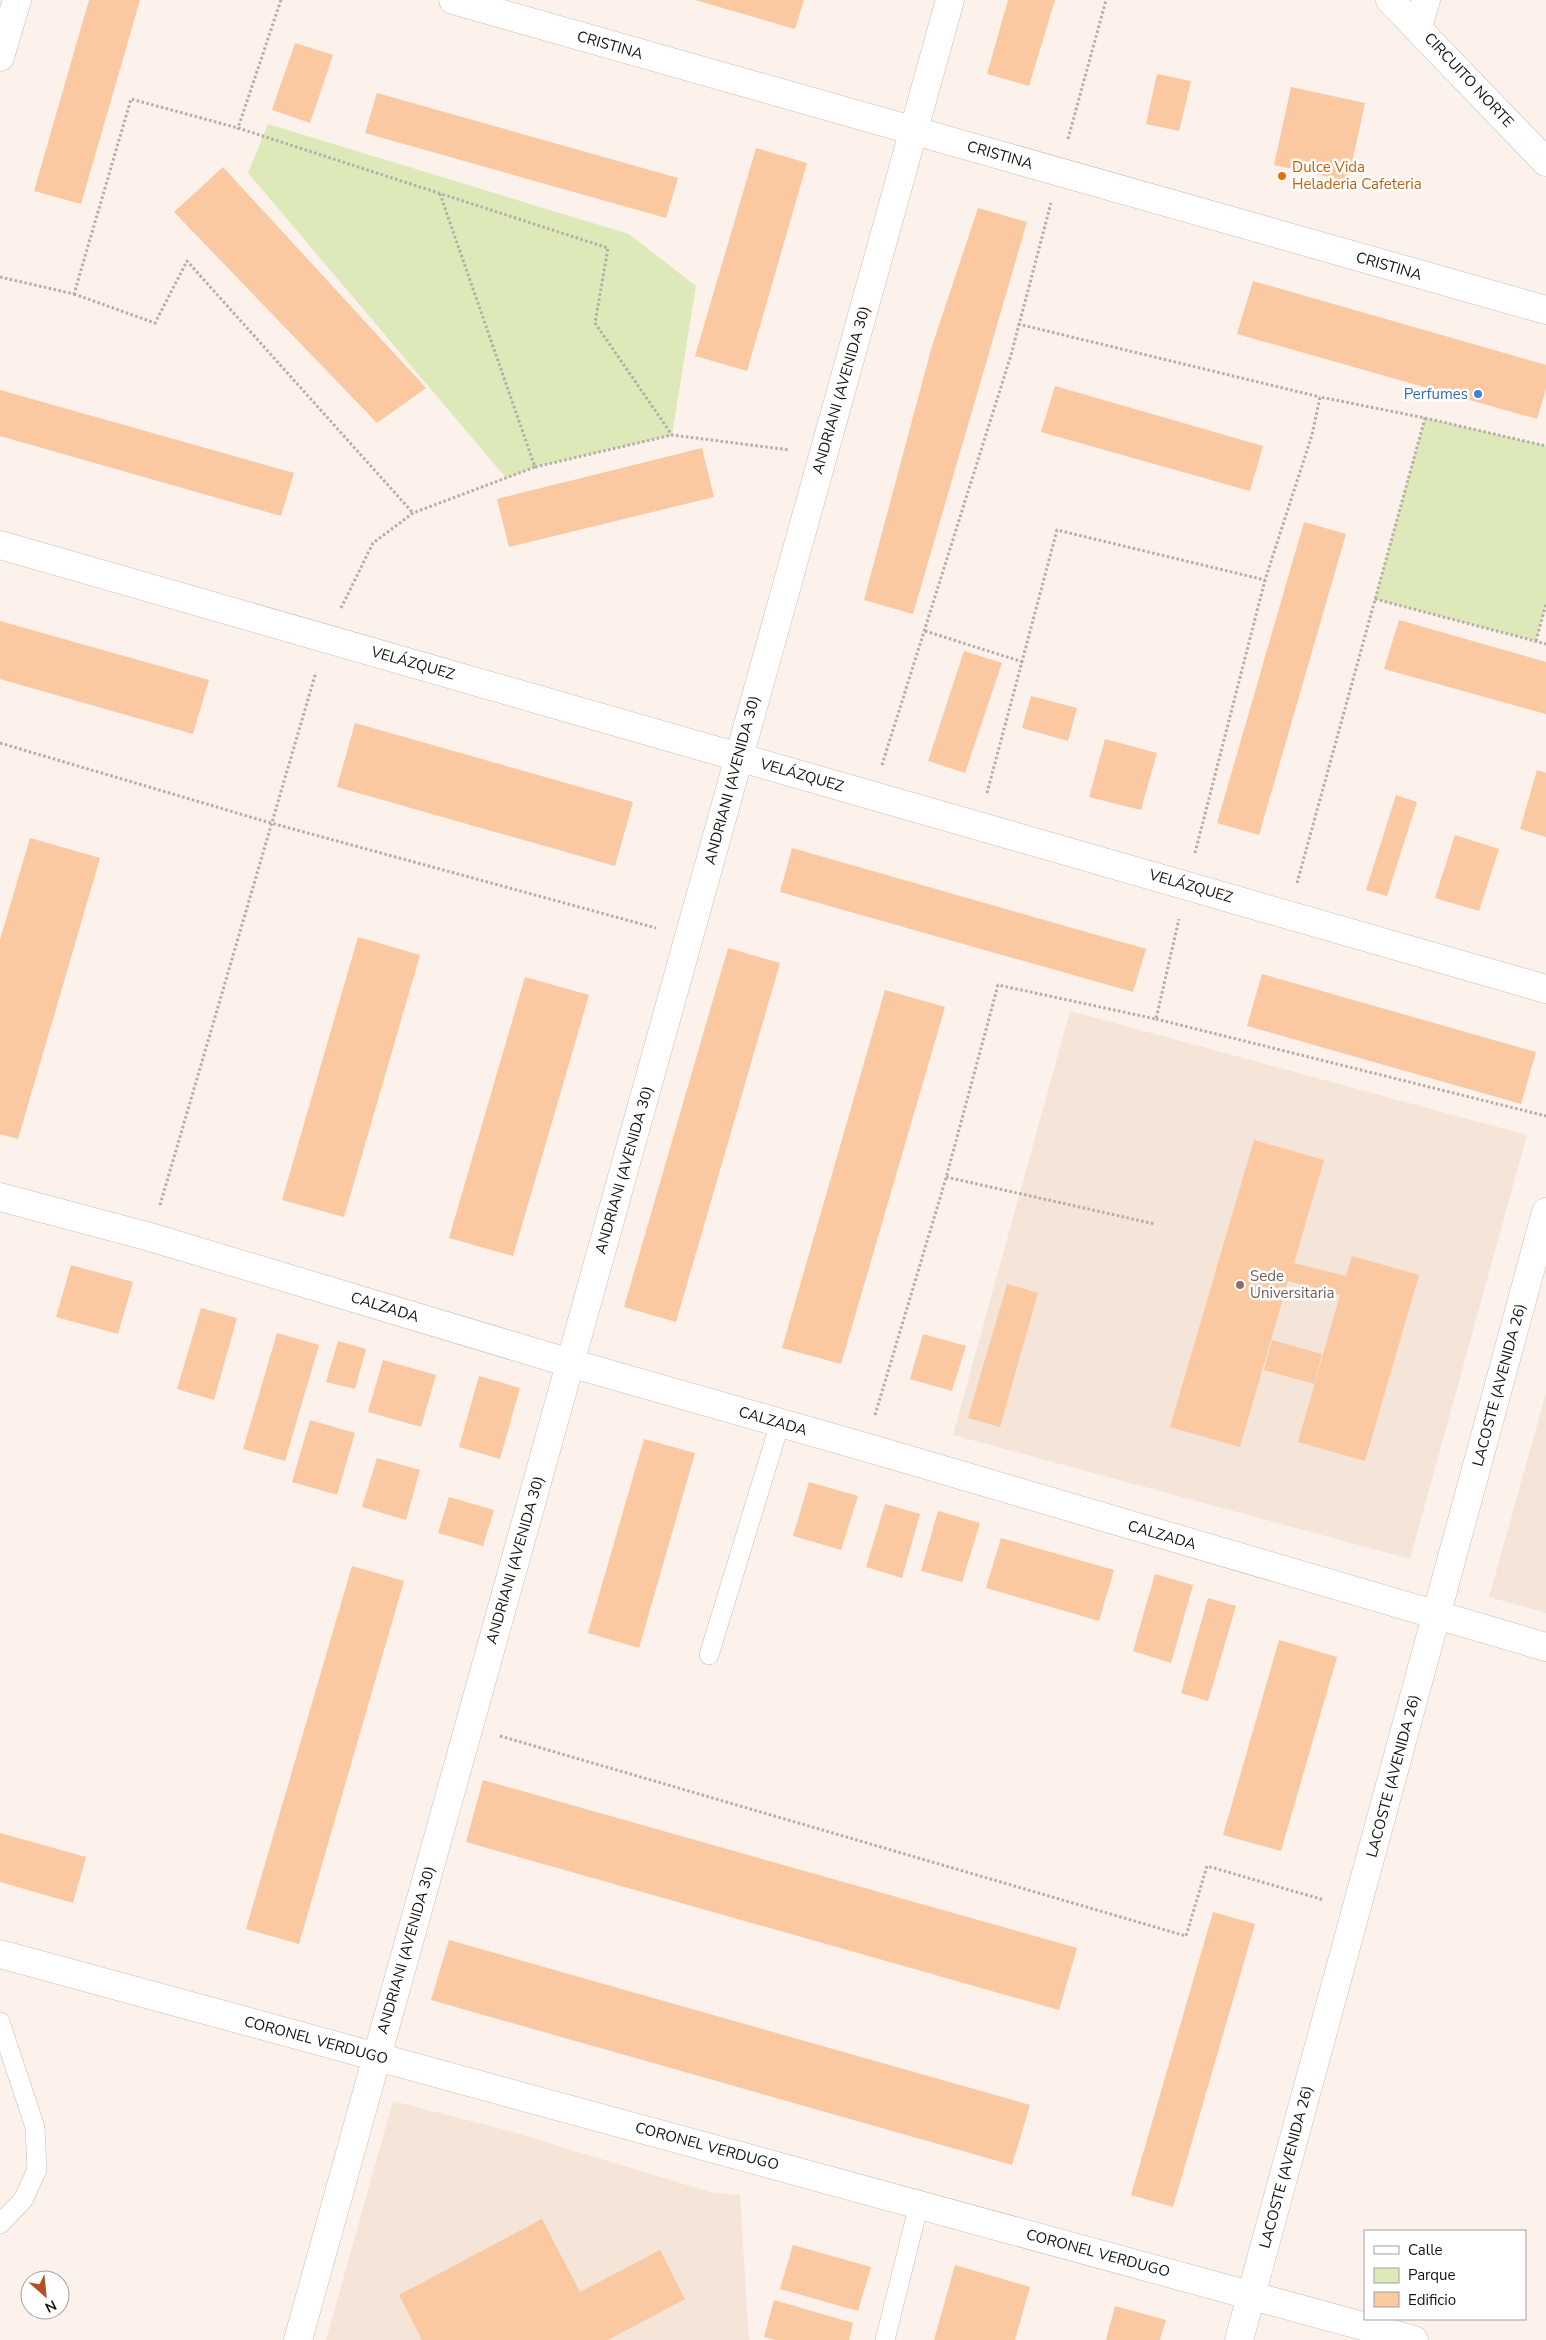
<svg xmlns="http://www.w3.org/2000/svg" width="1546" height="2340" font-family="'Nunito Sans',sans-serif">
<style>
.built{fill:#f4e5d8}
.green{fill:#dee9ba}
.building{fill:#fac8a1}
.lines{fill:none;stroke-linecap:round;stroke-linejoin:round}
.lane-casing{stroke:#c6bcb5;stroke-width:20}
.street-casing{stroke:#c6bcb5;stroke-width:29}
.secondary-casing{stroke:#c6bcb5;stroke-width:29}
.path{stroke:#b5ada7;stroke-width:3;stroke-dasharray:2.5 2.5;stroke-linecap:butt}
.lane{stroke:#fff;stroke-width:19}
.street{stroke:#fff;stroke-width:28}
.secondary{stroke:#fff;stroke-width:28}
.food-dot{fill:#e8710a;stroke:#fff;stroke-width:2}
.shop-dot{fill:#3f7fe0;stroke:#fff;stroke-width:2}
.education-dot{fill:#8d6e63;stroke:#fff;stroke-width:2}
.labels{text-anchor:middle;stroke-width:5;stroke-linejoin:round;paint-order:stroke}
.street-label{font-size:15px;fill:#161310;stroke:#fff}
.food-label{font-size:15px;fill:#c56008;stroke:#fff;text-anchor:start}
.shop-label{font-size:15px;fill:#366cbe;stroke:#fff;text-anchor:end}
.education-label{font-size:15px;fill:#785e54;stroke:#fff;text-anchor:start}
</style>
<rect width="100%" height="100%" fill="#fdf2eb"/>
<g class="built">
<path d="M1070 1011 1527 1135 1410 1559 953 1435Z"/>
<path d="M1546 1393V1613L1489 1597Z"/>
<path d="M393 2101 506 2130 710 2192 740 2195 749 2340H326Z"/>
</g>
<g class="green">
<path d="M268 124 629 234 696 286 672 435 535 467 506 478 248 173Z"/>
<path d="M1425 418 1546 446V604L1536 641 1375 599Z"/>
</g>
<g class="building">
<path d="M89 0H140L81 204 34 191Z"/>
<path d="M695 0H804L795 29Z"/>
<path d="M1008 0H1055L1029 86 987 74Z"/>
<path d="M295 43 333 55 310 123 272 110Z"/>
<path d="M1157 74 1191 81 1179 131 1146 124Z"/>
<path d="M1291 87 1365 103 1348 181 1274 165Z"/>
<path d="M377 93 678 178 666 218 365 133Z"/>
<path d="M756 148 807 163 747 371 695 356Z"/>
<path d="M223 167 426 388 377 423 174 212Z"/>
<path d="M978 208 1027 222 913 614 864 600 932 346Z"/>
<path d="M1253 281 1546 365V389L1537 419 1237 334Z"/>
<path d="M1055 386 1263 446 1250 491 1041 432Z"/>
<path d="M0 390 294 473 281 516 0 436Z"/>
<path d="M702 448 714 497 509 547 497 499Z"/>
<path d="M1304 522 1346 534 1259 835 1217 823Z"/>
<path d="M1399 620 1546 662V714L1384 669Z"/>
<path d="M0 621 209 680 193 734 0 679Z"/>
<path d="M964 651 1002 663 965 773 928 761Z"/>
<path d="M1031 696 1077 708 1068 741 1022 728Z"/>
<path d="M355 723 633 802 615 866 337 787Z"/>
<path d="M1105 739 1157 753 1141 810 1089 797Z"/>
<path d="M1537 770 1546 773V837L1520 829Z"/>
<path d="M1396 795 1417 802 1387 896 1366 890Z"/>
<path d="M1455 835 1499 849 1479 911 1435 898Z"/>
<path d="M30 838 100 858 18 1139 0 1134V940Z"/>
<path d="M792 848 1146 949 1133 992 780 892Z"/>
<path d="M358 937 420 955 344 1217 282 1200Z"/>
<path d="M728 948 780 963 676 1322 624 1307Z"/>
<path d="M1262 974 1536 1052 1521 1104 1247 1026Z"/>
<path d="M525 977 589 995 513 1256 449 1238Z"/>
<path d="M885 990 945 1007 841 1364 782 1348Z"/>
<path d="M1254 1140 1324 1160 1294 1263 1346 1276 1352 1256 1419 1275 1365 1461 1298 1442 1340 1295 1288 1281 1240 1447 1170 1427Z"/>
<path d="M71 1265 133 1282 118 1334 56 1317Z"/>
<path d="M1007 1284 1038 1293 1000 1427 968 1418Z"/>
<path d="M201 1308 237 1318 214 1400 177 1389Z"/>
<path d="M277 1333 319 1345 285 1461 243 1449Z"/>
<path d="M923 1334 966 1346 952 1391 910 1379Z"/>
<path d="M1272 1340 1322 1354 1314 1384 1264 1370Z"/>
<path d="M338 1341 366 1349 355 1389 326 1382Z"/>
<path d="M383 1360 436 1375 421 1427 368 1412Z"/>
<path d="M479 1376 520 1388 500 1459 459 1447Z"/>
<path d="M310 1420 355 1433 337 1495 292 1482Z"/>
<path d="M644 1439 695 1453 639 1648 588 1633Z"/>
<path d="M377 1458 420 1470 406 1520 362 1507Z"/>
<path d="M809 1482 858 1496 841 1550 793 1536Z"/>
<path d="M449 1497 494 1510 483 1546 438 1533Z"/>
<path d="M885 1504 920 1514 902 1578 866 1567Z"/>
<path d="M938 1511 980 1523 962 1582 921 1571Z"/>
<path d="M1001 1538 1114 1570 1099 1621 986 1588Z"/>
<path d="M352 1566 404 1581 299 1944 246 1929Z"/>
<path d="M1155 1574 1193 1585 1171 1663 1133 1651Z"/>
<path d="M1208 1598 1236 1606 1208 1701 1181 1693Z"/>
<path d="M1279 1640 1337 1657 1281 1851 1223 1835Z"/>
<path d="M483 1780 1077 1948 1059 2010 466 1842Z"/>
<path d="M0 1833 86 1857 73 1903 0 1882Z"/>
<path d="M1213 1912 1255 1924 1173 2207 1131 2195Z"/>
<path d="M449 1940 1030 2105 1012 2165 431 2000Z"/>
<path d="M542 2219 580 2292 660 2250 685 2299 608 2340H422L399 2295Z"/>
<path d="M793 2245 871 2267 858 2311 780 2289Z"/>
<path d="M955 2265 1030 2287 1015 2340H934Z"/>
<path d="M774 2300 853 2323 849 2340H776L764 2337Z"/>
<path d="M1115 2306 1166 2320 1160 2340H1106Z"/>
</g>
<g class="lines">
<g class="lane-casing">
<g id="lane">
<path d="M709 1655 780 1423"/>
<path d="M0 2022 35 2127 37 2170 23 2200 0 2224"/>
<path d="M885 2340 919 2204"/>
</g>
</g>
<g class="street-casing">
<g id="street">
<path d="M453 0 1546 310"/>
<path d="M1418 27 1426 0"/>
<path d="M0 57 17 0"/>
<path d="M0 545 1546 989"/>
<path d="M0 1954 1414 2340"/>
<path d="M298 2340 950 0"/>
<path d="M1239 2340 1546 1212"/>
</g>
</g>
<g class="secondary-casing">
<g id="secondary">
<path d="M1390 0 1546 162"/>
<path d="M0 1197 150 1237 570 1363 865 1447 1546 1647"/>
</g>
</g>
<g class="path">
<path d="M281 0 238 128 608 248 595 323 672 435 790 450"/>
<path d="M1068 139 1106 0"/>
<path d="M0 277 74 294 131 99 238 128"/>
<path d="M74 294 155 323 187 261 413 513"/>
<path d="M1018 324 1320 397"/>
<path d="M535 467 672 435"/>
<path d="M1375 599 1546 644"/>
<path d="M341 608 373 543 413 513 535 467 440 194"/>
<path d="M925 631 1023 662"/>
<path d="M1536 641 1546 604"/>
<path d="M0 743 271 823 656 928"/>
<path d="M882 765 1011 355 1051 203"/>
<path d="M987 793 1057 530 1265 580"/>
<path d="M1195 853 1265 580 1312 435 1320 397 1425 418 1546 446"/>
<path d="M1297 883 1425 418"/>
<path d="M1156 1019 1546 1116"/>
<path d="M946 1177 1155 1224"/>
<path d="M160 1205 316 672"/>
<path d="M875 1415 946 1178 998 985 1156 1019 1179 919"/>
<path d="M500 1736 1186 1936 1207 1866 1324 1900"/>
</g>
<use href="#lane" class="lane"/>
<use href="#street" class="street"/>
<use href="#secondary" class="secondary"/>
</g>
<circle class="food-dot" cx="1282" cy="176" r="5"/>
<circle class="shop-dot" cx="1478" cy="394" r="5"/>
<circle class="education-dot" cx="1240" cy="1285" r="5"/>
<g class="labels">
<g class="street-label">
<text transform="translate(610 45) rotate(16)" y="5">CRISTINA</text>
<text transform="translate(1469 80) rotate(47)" y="5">CIRCUITO NORTE</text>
<text transform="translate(1000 155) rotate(16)" y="5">CRISTINA</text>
<text transform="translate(1389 266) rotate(16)" y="5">CRISTINA</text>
<text transform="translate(841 390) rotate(-74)" y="5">ANDRIANI (AVENIDA 30)</text>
<text transform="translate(413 663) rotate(16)" y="5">VELÁZQUEZ</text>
<text transform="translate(802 775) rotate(16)" y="5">VELÁZQUEZ</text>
<text transform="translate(732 780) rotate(-75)" y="5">ANDRIANI (AVENIDA 30)</text>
<text transform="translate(1191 886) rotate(16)" y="5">VELÁZQUEZ</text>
<text transform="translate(624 1170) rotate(-74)" y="5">ANDRIANI (AVENIDA 30)</text>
<text transform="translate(385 1307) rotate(17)" y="5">CALZADA</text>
<text transform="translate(1499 1385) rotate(-75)" y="5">LACOSTE (AVENIDA 26)</text>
<text transform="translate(773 1421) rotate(16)" y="5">CALZADA</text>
<text transform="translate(1162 1535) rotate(16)" y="5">CALZADA</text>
<text transform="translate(515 1560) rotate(-74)" y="5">ANDRIANI (AVENIDA 30)</text>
<text transform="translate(1393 1776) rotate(-75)" y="5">LACOSTE (AVENIDA 26)</text>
<text transform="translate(406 1950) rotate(-74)" y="5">ANDRIANI (AVENIDA 30)</text>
<text transform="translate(316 2040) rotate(15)" y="5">CORONEL VERDUGO</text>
<text transform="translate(707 2146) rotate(15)" y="5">CORONEL VERDUGO</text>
<text transform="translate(1286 2167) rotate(-75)" y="5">LACOSTE (AVENIDA 26)</text>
<text transform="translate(1098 2253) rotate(15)" y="5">CORONEL VERDUGO</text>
</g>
<g class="food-label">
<text x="1292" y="172">Dulce Vida<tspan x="1292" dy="17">Heladeria Cafeteria</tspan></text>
</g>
<g class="shop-label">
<text x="1468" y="399">Perfumes</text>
</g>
<g class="education-label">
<text x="1250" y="1281">Sede<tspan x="1250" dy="17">Universitaria</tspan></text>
</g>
</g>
<rect x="1364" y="2230" width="162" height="90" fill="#ffffff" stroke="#a2a19f"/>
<rect x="1374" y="2246" width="25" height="8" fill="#ffffff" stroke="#a2a19f"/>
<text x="1408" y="2255" font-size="15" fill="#161310">Calle</text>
<rect x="1374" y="2268" width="25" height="15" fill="#dee9ba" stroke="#a2a19f"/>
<text x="1408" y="2280" font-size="15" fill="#161310">Parque</text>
<rect x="1374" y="2292" width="25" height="15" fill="#fac8a1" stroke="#a2a19f"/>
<text x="1408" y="2305" font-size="15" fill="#161310">Edificio</text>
<g transform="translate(45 2295) rotate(153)"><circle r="24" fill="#ffffff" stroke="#a2a19f"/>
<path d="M0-4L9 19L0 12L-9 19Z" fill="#b54e27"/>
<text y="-8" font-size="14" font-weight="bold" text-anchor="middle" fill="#161310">N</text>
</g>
</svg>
